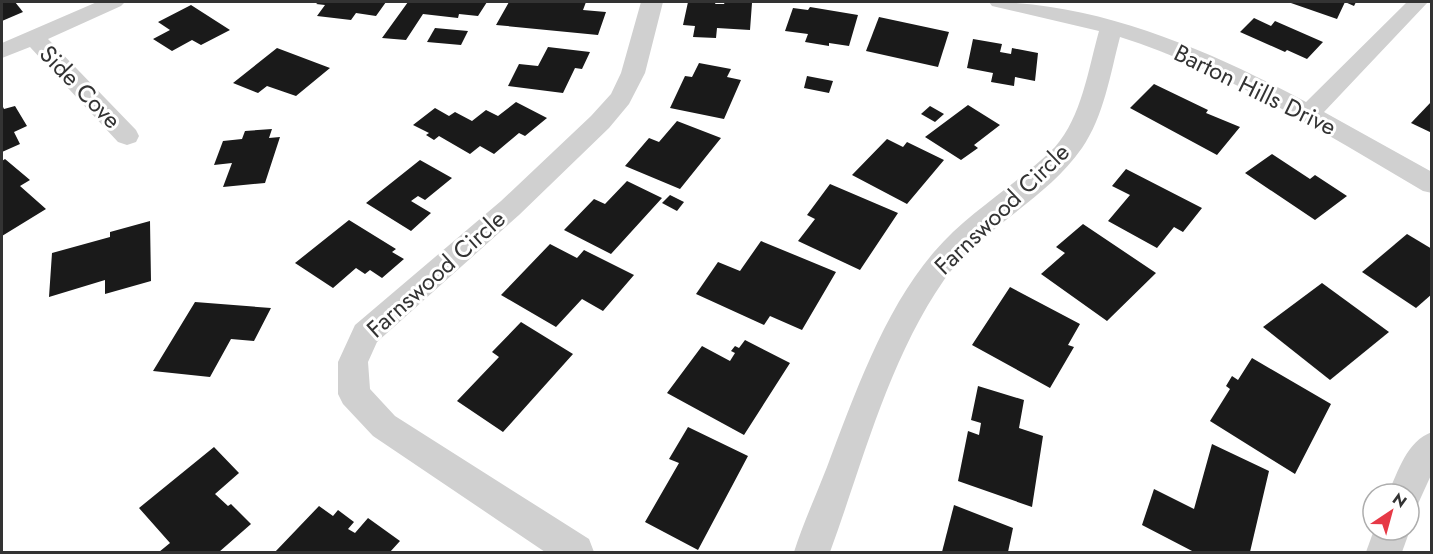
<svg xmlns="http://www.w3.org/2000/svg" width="1433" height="554" font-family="Jost,sans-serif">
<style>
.building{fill:#1a1a1a}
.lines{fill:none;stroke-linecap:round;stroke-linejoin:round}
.minor{fill:#d0d0d0;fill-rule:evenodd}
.labels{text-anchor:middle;stroke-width:6;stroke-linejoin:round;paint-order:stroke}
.street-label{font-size:24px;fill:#333;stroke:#fff}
</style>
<rect width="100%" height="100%" fill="#fff"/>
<g class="building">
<path d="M2 2H15L23 12 2 21Z"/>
<path d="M319 2H386L376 16 356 13 351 20 317 16 325 5 316 4Z"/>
<path d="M408 2H487L478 16 459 14 458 18 423 14 406 40 382 38Z"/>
<path d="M509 2H586L583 10 606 12 598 35 496 25Z"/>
<path d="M688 2H716L715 4H724L725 2 752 3 750 30 717 28 716 38 693 37 695 26 683 25Z"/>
<path d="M1288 2H1356L1354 6 1345 2 1337 19Z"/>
<path d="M191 5 230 30 201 45 192 40 172 51 153 39 170 30 158 22Z"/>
<path d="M810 7 858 15 849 46 829 43V46L805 42 808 34 785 31 793 8 808 10Z"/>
<path d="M879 17 949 32 938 67 866 51Z"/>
<path d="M1254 18 1271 26 1275 21 1323 42 1307 59 1287 50 1285 52 1240 32Z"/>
<path d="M435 28 468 31 461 45 427 42Z"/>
<path d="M973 39 1002 44 1000 52 1011 54 1012 48 1038 53 1035 81 1015 77 1014 86 991 82 993 73 967 68Z"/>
<path d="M548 47 590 52 582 69 575 68 563 93 508 86 519 64 538 66Z"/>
<path d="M277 48 330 68 296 96 267 86 258 93 233 83Z"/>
<path d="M699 63 731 69 727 77 741 80 724 119 670 108 685 76 692 77Z"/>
<path d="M807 76 833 81 829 93 804 88Z"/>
<path d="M1154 84 1208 110 1206 113 1240 127 1217 155 1130 108Z"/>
<path d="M1432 101V133L1411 123Z"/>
<path d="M516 102 547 118 525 136 519 133 494 154 480 146 470 154 439 136 434 140 426 135 429 133 413 125 435 108 449 116 455 112 472 121 486 110 498 116Z"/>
<path d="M2 105 4 109 15 106 27 126 14 132 20 144 2 152Z"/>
<path d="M968 105 1000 125 974 145 978 148 961 160 925 137Z"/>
<path d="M930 106 944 114 935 122 921 114Z"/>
<path d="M677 121 721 138 680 189 625 166 649 138 659 142Z"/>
<path d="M272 129 269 138 280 137 265 183 223 187 232 163 214 165 223 141 242 139 245 131Z"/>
<path d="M887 139 903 147 907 142 944 160 907 204 852 175Z"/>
<path d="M1272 154 1310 179 1315 175 1347 196 1315 220 1245 173Z"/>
<path d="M5 159 30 180 20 186 46 209 2 236V161Z"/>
<path d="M420 160 452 178 425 200 418 196 411 201 431 213 411 231 366 203Z"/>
<path d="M1126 169 1202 208 1183 232 1174 227 1157 248 1108 221 1130 195 1112 186Z"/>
<path d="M627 181 662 198 611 254 564 230 594 199 605 204Z"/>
<path d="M830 184 898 213 860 270 798 241 815 219 807 215Z"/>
<path d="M670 195 684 202 677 211 662 203Z"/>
<path d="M349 220 396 249 392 252 404 259 382 278 370 270 365 274 356 268 333 288 295 263Z"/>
<path d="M150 221 151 281 105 294V280L49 297 52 253 110 237V232Z"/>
<path d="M1083 224 1156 273 1107 321 1041 274 1065 253 1056 247Z"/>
<path d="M1407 234 1432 249V294L1416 308 1362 272Z"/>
<path d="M761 241 836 272 802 330 770 316 764 325 696 294 718 262 740 271Z"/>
<path d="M550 244 577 258 584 250 634 275 603 311 582 299 556 327 501 295Z"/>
<path d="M1322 283 1389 332 1330 380 1263 327Z"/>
<path d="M1010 287 1080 324 1068 345 1074 347 1050 388 972 345Z"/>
<path d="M195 302 271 308 254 341 231 339 210 377 153 371Z"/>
<path d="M521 322 573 354 503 432 457 401 499 357 492 352Z"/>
<path d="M745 340 790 363 744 435 667 393 702 346 730 361 735 353 731 351 735 346 739 348Z"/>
<path d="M1252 358 1331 404 1295 474 1210 421 1230 389 1226 386 1232 376 1238 380Z"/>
<path d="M978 386 1024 400 1019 428 1043 436 1032 507 958 481 968 431 979 435 981 423 971 420Z"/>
<path d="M688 427 748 456 698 550 645 522 679 463 669 459Z"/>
<path d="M1212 444 1269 471 1250 552H1194L1142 525 1154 489 1194 509Z"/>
<path d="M214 447 239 473 215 494 228 506 231 504 251 524 219 552H159L170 543 139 508Z"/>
<path d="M954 505 1013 528 1008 552H942Z"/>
<path d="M319 506 333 516 338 510 354 522 348 529 355 533 368 518 400 541 390 552H275Z"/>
</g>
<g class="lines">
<g class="minor">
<path d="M97 2H125L121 6 48 39 136 130 139 136 136 142 127 145 118 142 30 47 2 58V43Z"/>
<path d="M641 2H663L645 73 629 104 609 128 519 215 377 342 368 362 370 389 395 416 589 539 594 552H545L373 436 343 404 338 394V362L355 325 501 201 591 116 611 94 621 73Z"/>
<path d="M989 2C1098 2 1211 51 1306 102L1407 2H1428L1324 112 1432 172V193L1423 191C1325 134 1228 71 1120 37 1110 75 1104 116 1082 148 1045 201 981 228 944 280 888 361 863 462 830 552H794C803 524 816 495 827 467 854 396 884 310 934 252 969 211 1017 185 1055 147 1082 116 1088 70 1099 31L992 6Z"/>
<path d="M1432 432V473L1417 506 1409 509V494H1388C1398 471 1407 441 1432 432Z"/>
<path d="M1409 528 1410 530 1402 552H1366L1374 530Z"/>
</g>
</g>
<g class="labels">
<g class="street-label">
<text transform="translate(80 87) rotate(46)" y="8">Side Cove</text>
<text transform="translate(1255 90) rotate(26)" y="8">Barton Hills Drive</text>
<text transform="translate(1002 209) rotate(-44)" y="8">Farnswood Circle</text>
<text transform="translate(436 274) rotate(-42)" y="8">Farnswood Circle</text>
</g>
</g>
<rect width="1433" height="554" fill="none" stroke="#333333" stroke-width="6"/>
<g transform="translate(1391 512) rotate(36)"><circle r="28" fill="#ffffff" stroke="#adadad" stroke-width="1.5"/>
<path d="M0-4.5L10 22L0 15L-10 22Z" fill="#e63946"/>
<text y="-9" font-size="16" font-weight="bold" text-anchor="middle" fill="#333333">N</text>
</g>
</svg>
